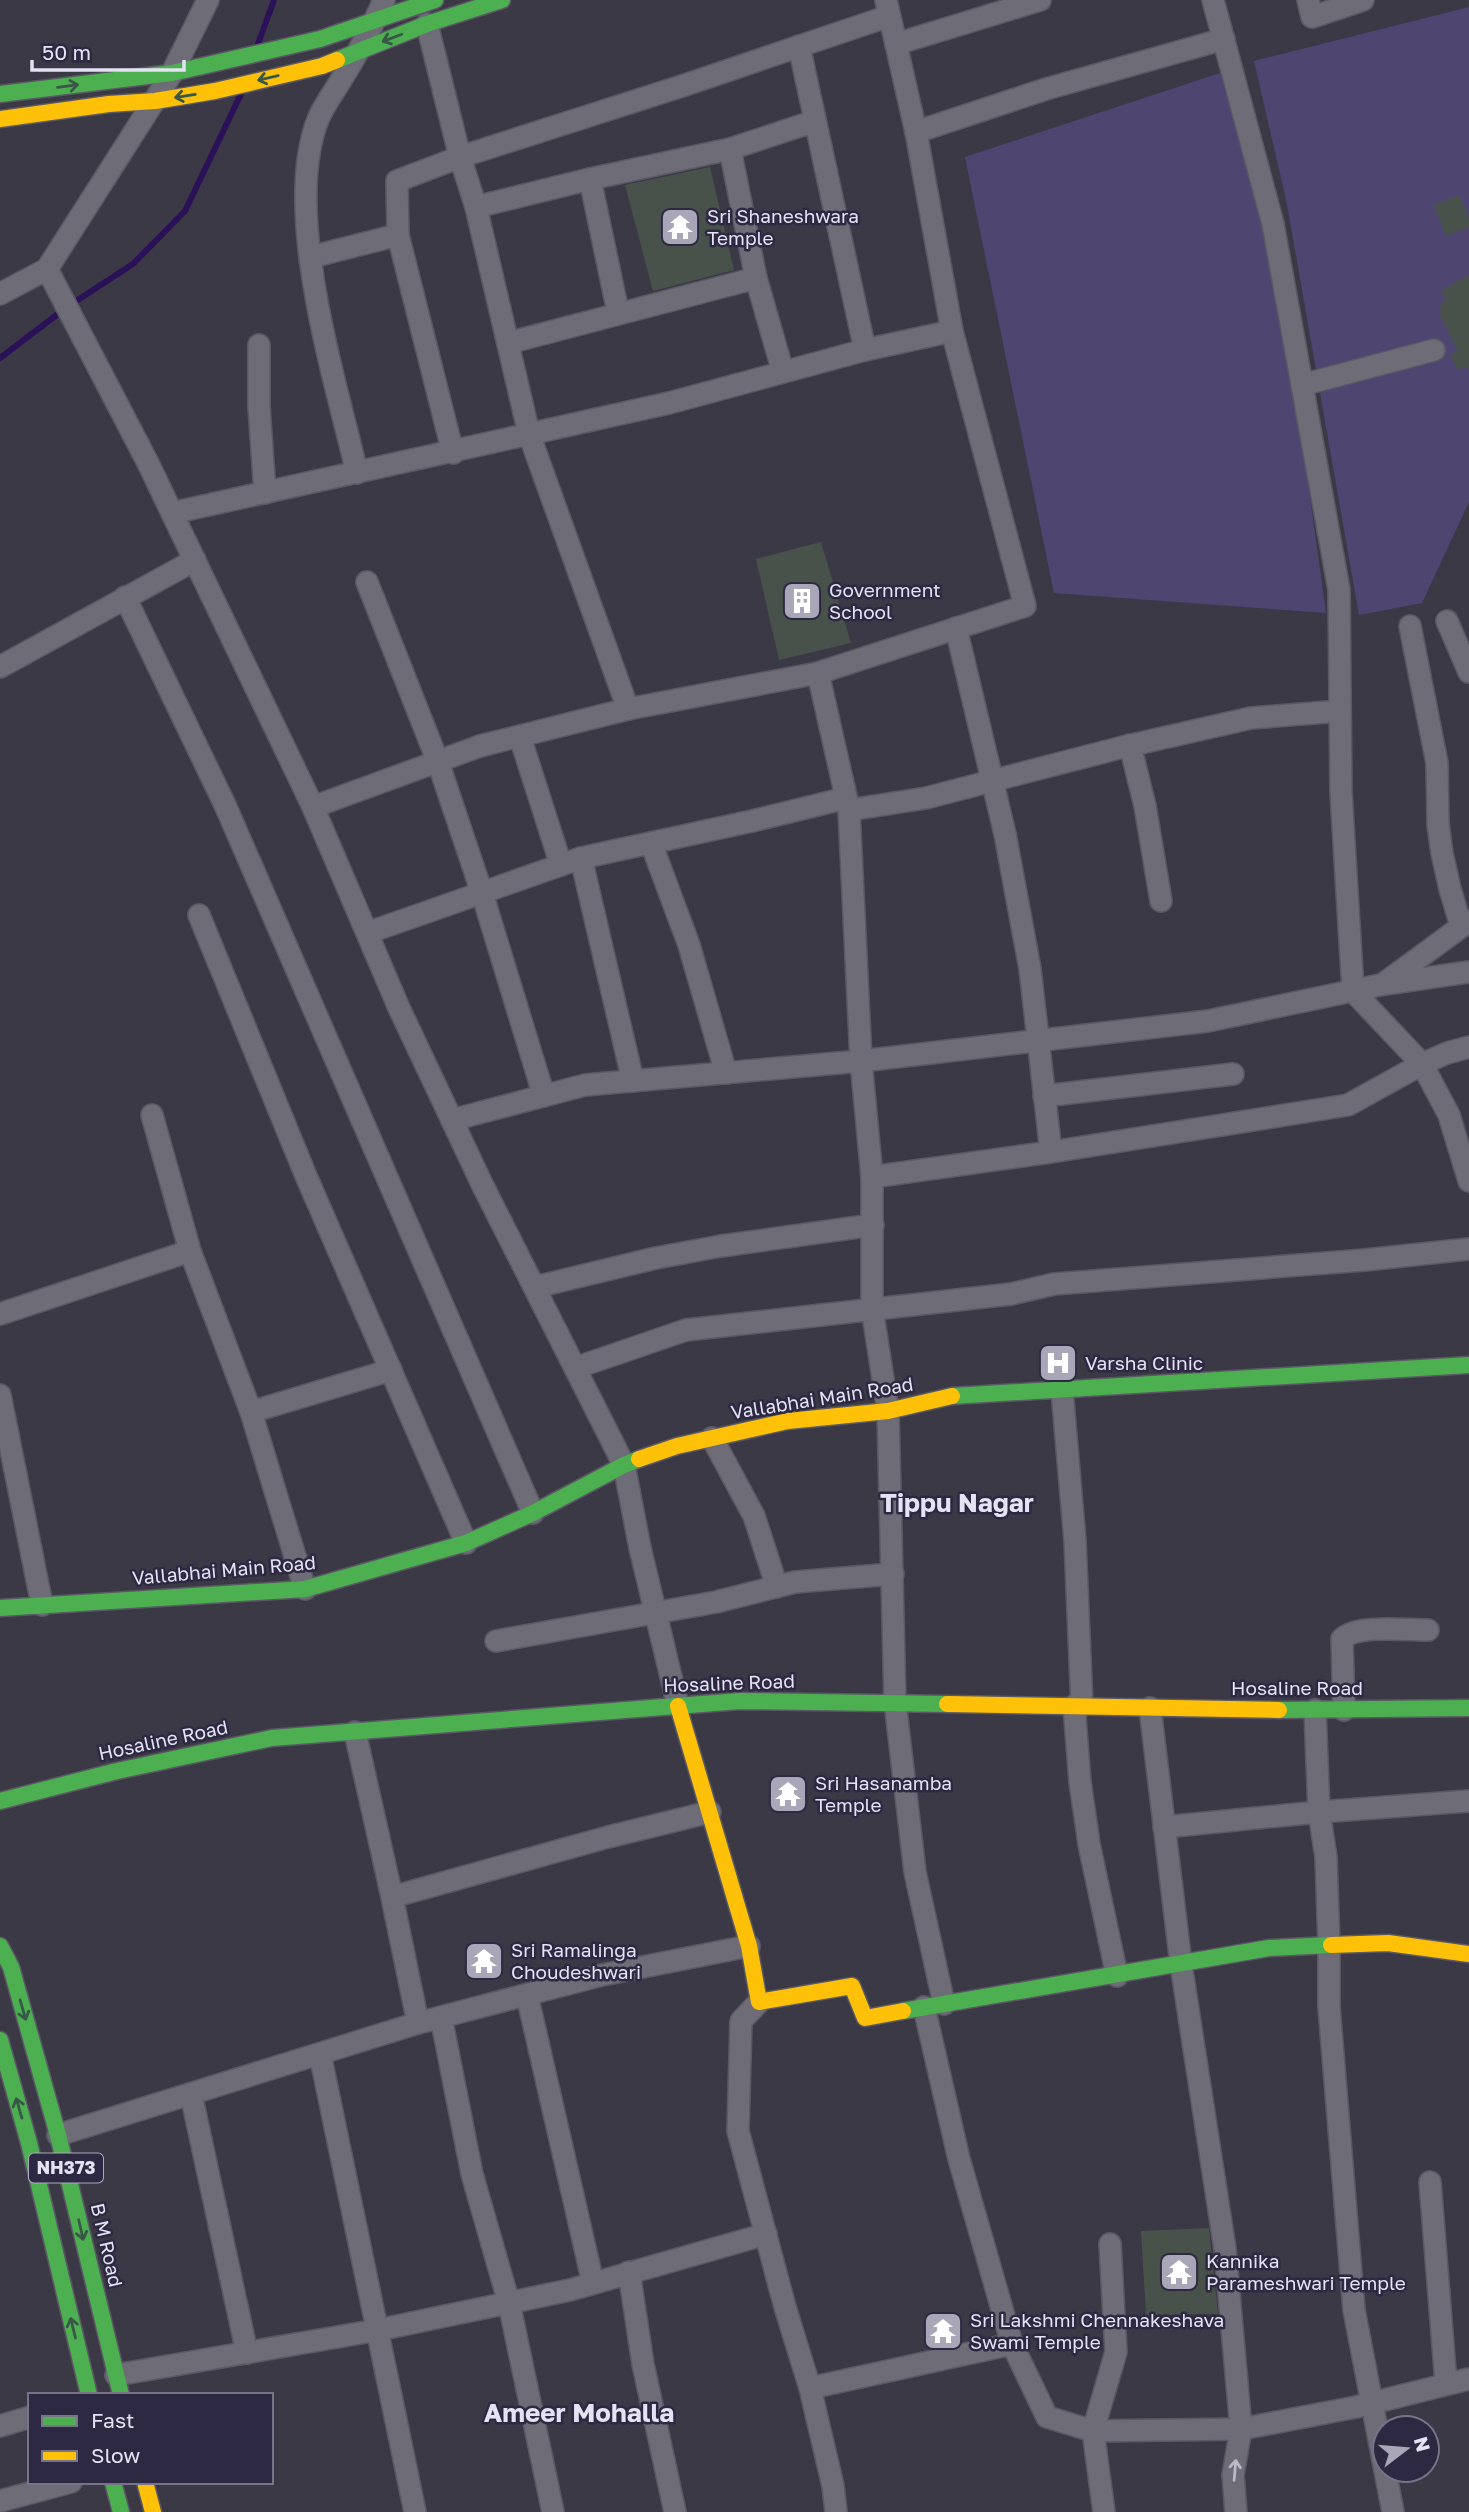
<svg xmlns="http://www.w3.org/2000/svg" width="1469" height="2512" font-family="'Golos Text',sans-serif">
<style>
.green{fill:#4e4671}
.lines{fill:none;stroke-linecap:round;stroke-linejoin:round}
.stream{stroke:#2b1158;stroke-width:6}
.building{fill:#48524b}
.street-casing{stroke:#5a5864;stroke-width:24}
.fast-casing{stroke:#5a5864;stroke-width:19}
.slow-casing{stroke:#5a5864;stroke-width:19}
.street{stroke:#6d6c77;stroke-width:21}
.fast{stroke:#4caf50;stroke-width:16}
.slow{stroke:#ffc107;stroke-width:16}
.oneway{stroke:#385847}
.oneway2{stroke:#bab9c8}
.labels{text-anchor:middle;stroke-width:5;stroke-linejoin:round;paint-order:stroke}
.shield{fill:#2e2942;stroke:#adaabe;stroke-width:2}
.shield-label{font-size:18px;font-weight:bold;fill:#e4e2f3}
.poi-label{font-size:19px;fill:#e4e2f3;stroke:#2e2942;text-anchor:start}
.street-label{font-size:19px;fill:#e4e2f3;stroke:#2e2942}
.district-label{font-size:26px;font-weight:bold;fill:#e4e2f3;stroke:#2e2942}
</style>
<rect width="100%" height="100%" fill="#3c3947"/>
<g class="green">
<path d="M1469 7V502L1422 603 1359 615 1287 204 1254 61Z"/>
<path d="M1220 73 1261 218 1303 447 1326 613 1054 593 965 157Z"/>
</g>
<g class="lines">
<g class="stream">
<path d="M258 44 274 0"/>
<path d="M0 358 67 307 133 264 185 211 241 94"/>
</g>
</g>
<g class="building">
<path d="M710 167 734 270 653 291 625 185Z"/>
<path d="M1459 195 1469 218V227L1446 236 1434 205Z"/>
<path d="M1469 275V373L1466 366 1458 370 1450 355 1458 351 1438 311 1442 308 1440 304 1446 300 1441 290Z"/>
<path d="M821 542 851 643 779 660 756 559Z"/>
<path d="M1209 2228 1218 2314 1146 2315 1141 2231Z"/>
</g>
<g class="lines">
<g class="street-casing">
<g id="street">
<path d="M208 0 172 73 47 269 148 463 313 807"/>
<path d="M886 0 916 132 952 331 1025 606 818 673 849 810 861 1061 872 1177V1308L888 1411 895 1702 915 1872 944 2004"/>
<path d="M1213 0 1273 224 1339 590 1341 792 1353 991 1422 1064 1449 1115 1469 1181"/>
<path d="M1308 0 1312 17 1363 0"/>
<path d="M427 24 460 157 682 86 889 16"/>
<path d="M896 44 1040 0"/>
<path d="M799 46 865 350 952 331"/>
<path d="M916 132 1046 89 1224 39"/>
<path d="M730 149 815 121"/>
<path d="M590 179 618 312"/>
<path d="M476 207 590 179 730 149 756 278 508 343"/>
<path d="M398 235 397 181 460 157 476 207 529 434 669 403 865 350"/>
<path d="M311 257 398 235 453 453"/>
<path d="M756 278 783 372"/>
<path d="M0 294 47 269"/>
<path d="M259 345V407L265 493"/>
<path d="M1302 385 1434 350"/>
<path d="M357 473C335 378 281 208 319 117 325 104 334 92 341 80 357 54 372 28 384 0"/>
<path d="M172 513 529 434 628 709 818 673"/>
<path d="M367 582 438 762 482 893 544 1096"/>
<path d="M125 597 225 805 533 1513"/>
<path d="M1447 621 1469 672"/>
<path d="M1410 626 1437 763 1438 824 1442 853 1450 889 1461 926"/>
<path d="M956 628 1005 834 1030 969 1051 1152 1348 1105 1422 1064 1447 1053 1469 1047"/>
<path d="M0 667 195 560"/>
<path d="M628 709 480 746 313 807 399 1008 482 1184 624 1465 640 1548 678 1706"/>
<path d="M520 737 561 865"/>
<path d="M1130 745 1145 806 1161 901"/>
<path d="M849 810 926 798 1123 747 1251 718 1340 711"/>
<path d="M651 843 689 945 726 1073"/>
<path d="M581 858 633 1081"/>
<path d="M199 915 306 1176 466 1543"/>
<path d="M367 933 581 858 752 821 846 798"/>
<path d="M1386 982 1469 921"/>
<path d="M1044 1096 1233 1074"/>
<path d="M152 1115 190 1251"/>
<path d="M452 1120 585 1085 861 1061 1208 1021 1385 984 1469 972"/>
<path d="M872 1177 1051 1152"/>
<path d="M535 1287 656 1258 721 1246 873 1225"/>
<path d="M0 1314 190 1251 251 1412 391 1370"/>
<path d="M575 1368 686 1330 1011 1294 1054 1284 1365 1260 1469 1249"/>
<path d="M1062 1390 1075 1541 1082 1706"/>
<path d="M0 1395 42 1605"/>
<path d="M251 1412 305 1589"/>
<path d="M712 1438 754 1516 777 1587"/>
<path d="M496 1641 716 1602 795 1582 893 1574"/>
<path d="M1074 1706 1080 1782 1089 1844 1117 1976"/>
<path d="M1150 1708 1181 1964 1225 2249 1241 2429 1233 2475 1236 2512"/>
<path d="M1315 1710 1319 1812 1326 1857 1329 1946V2007L1354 2310 1393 2512"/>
<path d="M1344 1710 1342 1639C1357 1624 1406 1630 1428 1630"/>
<path d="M355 1732 392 1897 418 2023"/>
<path d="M1164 1827 1319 1812 1469 1801"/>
<path d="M392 1897 608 1837 710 1812"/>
<path d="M527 1995 593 2283"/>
<path d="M759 2002 741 2021 738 2131 785 2307 810 2388 833 2486 836 2512"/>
<path d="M924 2007 959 2159 1012 2344 1047 2417 1093 2431 1241 2429 1356 2407 1469 2379"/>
<path d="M441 2017 472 2174 509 2303 553 2512"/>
<path d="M320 2054 415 2512"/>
<path d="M191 2094 247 2353"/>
<path d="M58 2135 418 2023 602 1975 749 1946"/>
<path d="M1430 2182 1446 2383"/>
<path d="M629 2272 643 2364 675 2512"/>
<path d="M116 2375 378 2330 570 2290 766 2234"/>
<path d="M810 2388 1012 2344"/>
<path d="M0 2426 30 2417"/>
<path d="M0 2501 71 2482"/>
<path d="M1104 2512 1093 2431 1116 2352 1110 2244"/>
</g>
</g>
<g class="fast-casing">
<g id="fast">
<path d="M337 60 427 24 502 0"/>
<path d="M0 94 172 73 320 39 435 0"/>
<path d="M952 1396 1469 1365"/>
<path d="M0 1608 305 1589 466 1543 533 1513 624 1465 639 1459"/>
<path d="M1279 1710 1469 1708"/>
<path d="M0 1801 117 1771 272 1738 740 1701 947 1704"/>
<path d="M0 1946 11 1967 58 2135 121 2395"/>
<path d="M903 2011 1269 1948 1331 1945"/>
<path d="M0 2040 29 2143 89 2395"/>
<path d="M113 2482 121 2512"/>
</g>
</g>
<g class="slow-casing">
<g id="slow">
<path d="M0 119 109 104 155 101 215 91 322 66 337 60"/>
<path d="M639 1459 677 1446 788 1421 888 1411 952 1396"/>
<path d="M947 1704 1279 1710"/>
<path d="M678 1706 749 1946 759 2002 852 1986 865 2018 903 2011"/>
<path d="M1331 1945 1388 1943 1469 1954"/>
<path d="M145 2482 153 2512"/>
</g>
</g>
<use href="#street" class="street"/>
<use href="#fast" class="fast"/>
<use href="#slow" class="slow"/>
</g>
<defs><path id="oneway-shaft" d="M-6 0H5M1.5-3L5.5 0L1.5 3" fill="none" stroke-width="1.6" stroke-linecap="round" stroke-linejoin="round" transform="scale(1.75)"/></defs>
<g class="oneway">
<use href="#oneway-shaft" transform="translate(392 38) rotate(159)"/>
<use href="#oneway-shaft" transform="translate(268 78) rotate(167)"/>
<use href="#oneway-shaft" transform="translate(68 86) rotate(-7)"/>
<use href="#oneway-shaft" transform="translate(185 96) rotate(171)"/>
<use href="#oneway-shaft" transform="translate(23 2010) rotate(74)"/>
<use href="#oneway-shaft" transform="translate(19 2108) rotate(-106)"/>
<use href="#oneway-shaft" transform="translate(81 2230) rotate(77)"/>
<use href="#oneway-shaft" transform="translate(73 2328) rotate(-104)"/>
</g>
<use class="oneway2" href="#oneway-shaft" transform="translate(1235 2470) rotate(-85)"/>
<defs>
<g id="temple-square" transform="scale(2.0125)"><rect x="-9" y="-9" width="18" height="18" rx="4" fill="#a9a7b7" stroke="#2e2942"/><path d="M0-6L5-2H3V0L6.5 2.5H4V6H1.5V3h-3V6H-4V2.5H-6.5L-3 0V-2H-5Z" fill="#fff"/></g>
<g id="building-square" transform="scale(2.0125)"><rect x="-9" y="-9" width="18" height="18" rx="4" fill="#a9a7b7" stroke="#2e2942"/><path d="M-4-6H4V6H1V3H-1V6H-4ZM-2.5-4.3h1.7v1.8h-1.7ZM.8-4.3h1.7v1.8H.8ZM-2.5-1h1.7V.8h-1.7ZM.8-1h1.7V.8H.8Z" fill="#fff"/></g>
<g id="hospital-square" transform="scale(2.0125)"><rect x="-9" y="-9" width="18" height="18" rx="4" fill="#a9a7b7" stroke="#2e2942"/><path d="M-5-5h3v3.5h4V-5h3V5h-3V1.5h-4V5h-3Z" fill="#fff"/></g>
</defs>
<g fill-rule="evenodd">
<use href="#temple-square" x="680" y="227"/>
<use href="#building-square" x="802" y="601"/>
<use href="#hospital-square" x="1058" y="1363"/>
<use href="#temple-square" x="788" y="1794"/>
<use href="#temple-square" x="484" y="1961"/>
<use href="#temple-square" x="1179" y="2272"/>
<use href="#temple-square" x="943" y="2331"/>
</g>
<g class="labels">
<rect class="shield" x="29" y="2153.5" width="74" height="29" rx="5"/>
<g class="shield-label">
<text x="66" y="2174">NH373</text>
</g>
<g class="poi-label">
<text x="707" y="223">Sri Shaneshwara<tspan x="707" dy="22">Temple</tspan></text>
<text x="829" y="597">Government<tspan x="829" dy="22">School</tspan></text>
<text x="1085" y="1370">Varsha Clinic</text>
<text x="815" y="1790">Sri Hasanamba<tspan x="815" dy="22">Temple</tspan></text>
<text x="511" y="1957">Sri Ramalinga<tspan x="511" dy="22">Choudeshwari</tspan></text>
<text x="1206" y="2268">Kannika<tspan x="1206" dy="22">Parameshwari Temple</tspan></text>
<text x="970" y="2327">Sri Lakshmi Chennakeshava<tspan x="970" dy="22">Swami Temple</tspan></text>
</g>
<g class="street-label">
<text transform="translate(822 1398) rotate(-9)" y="7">Vallabhai Main Road</text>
<text transform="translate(224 1570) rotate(-5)" y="7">Vallabhai Main Road</text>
<text transform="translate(729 1683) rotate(-2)" y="7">Hosaline Road</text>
<text x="1297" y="1695">Hosaline Road</text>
<text transform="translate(163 1740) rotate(-12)" y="7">Hosaline Road</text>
<text transform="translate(107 2245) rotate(77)" y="7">B M Road</text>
</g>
<g class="district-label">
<text x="957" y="1512">Tippu Nagar</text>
<text x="579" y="2422">Ameer Mohalla</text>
</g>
</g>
<rect x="28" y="2393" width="245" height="91" fill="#2e2942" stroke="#777389" stroke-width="2"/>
<rect x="42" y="2416" width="35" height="10" fill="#4caf50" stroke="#777389" stroke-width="2"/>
<text x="91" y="2428" font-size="21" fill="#e4e2f3">Fast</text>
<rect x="42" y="2451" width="35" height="10" fill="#ffc107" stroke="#777389" stroke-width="2"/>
<text x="91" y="2463" font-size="21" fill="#e4e2f3">Slow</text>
<g transform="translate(1406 2449) rotate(74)"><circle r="33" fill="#2e2942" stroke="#777389" stroke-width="2"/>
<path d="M0-5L12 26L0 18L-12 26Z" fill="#a9a7b7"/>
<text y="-10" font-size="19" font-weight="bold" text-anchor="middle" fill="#e4e2f3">N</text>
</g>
<path d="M32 60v10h152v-10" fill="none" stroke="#e4e2f3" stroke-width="3.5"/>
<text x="42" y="60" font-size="21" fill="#e4e2f3" stroke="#2e2942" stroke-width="5" paint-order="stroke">50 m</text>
</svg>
